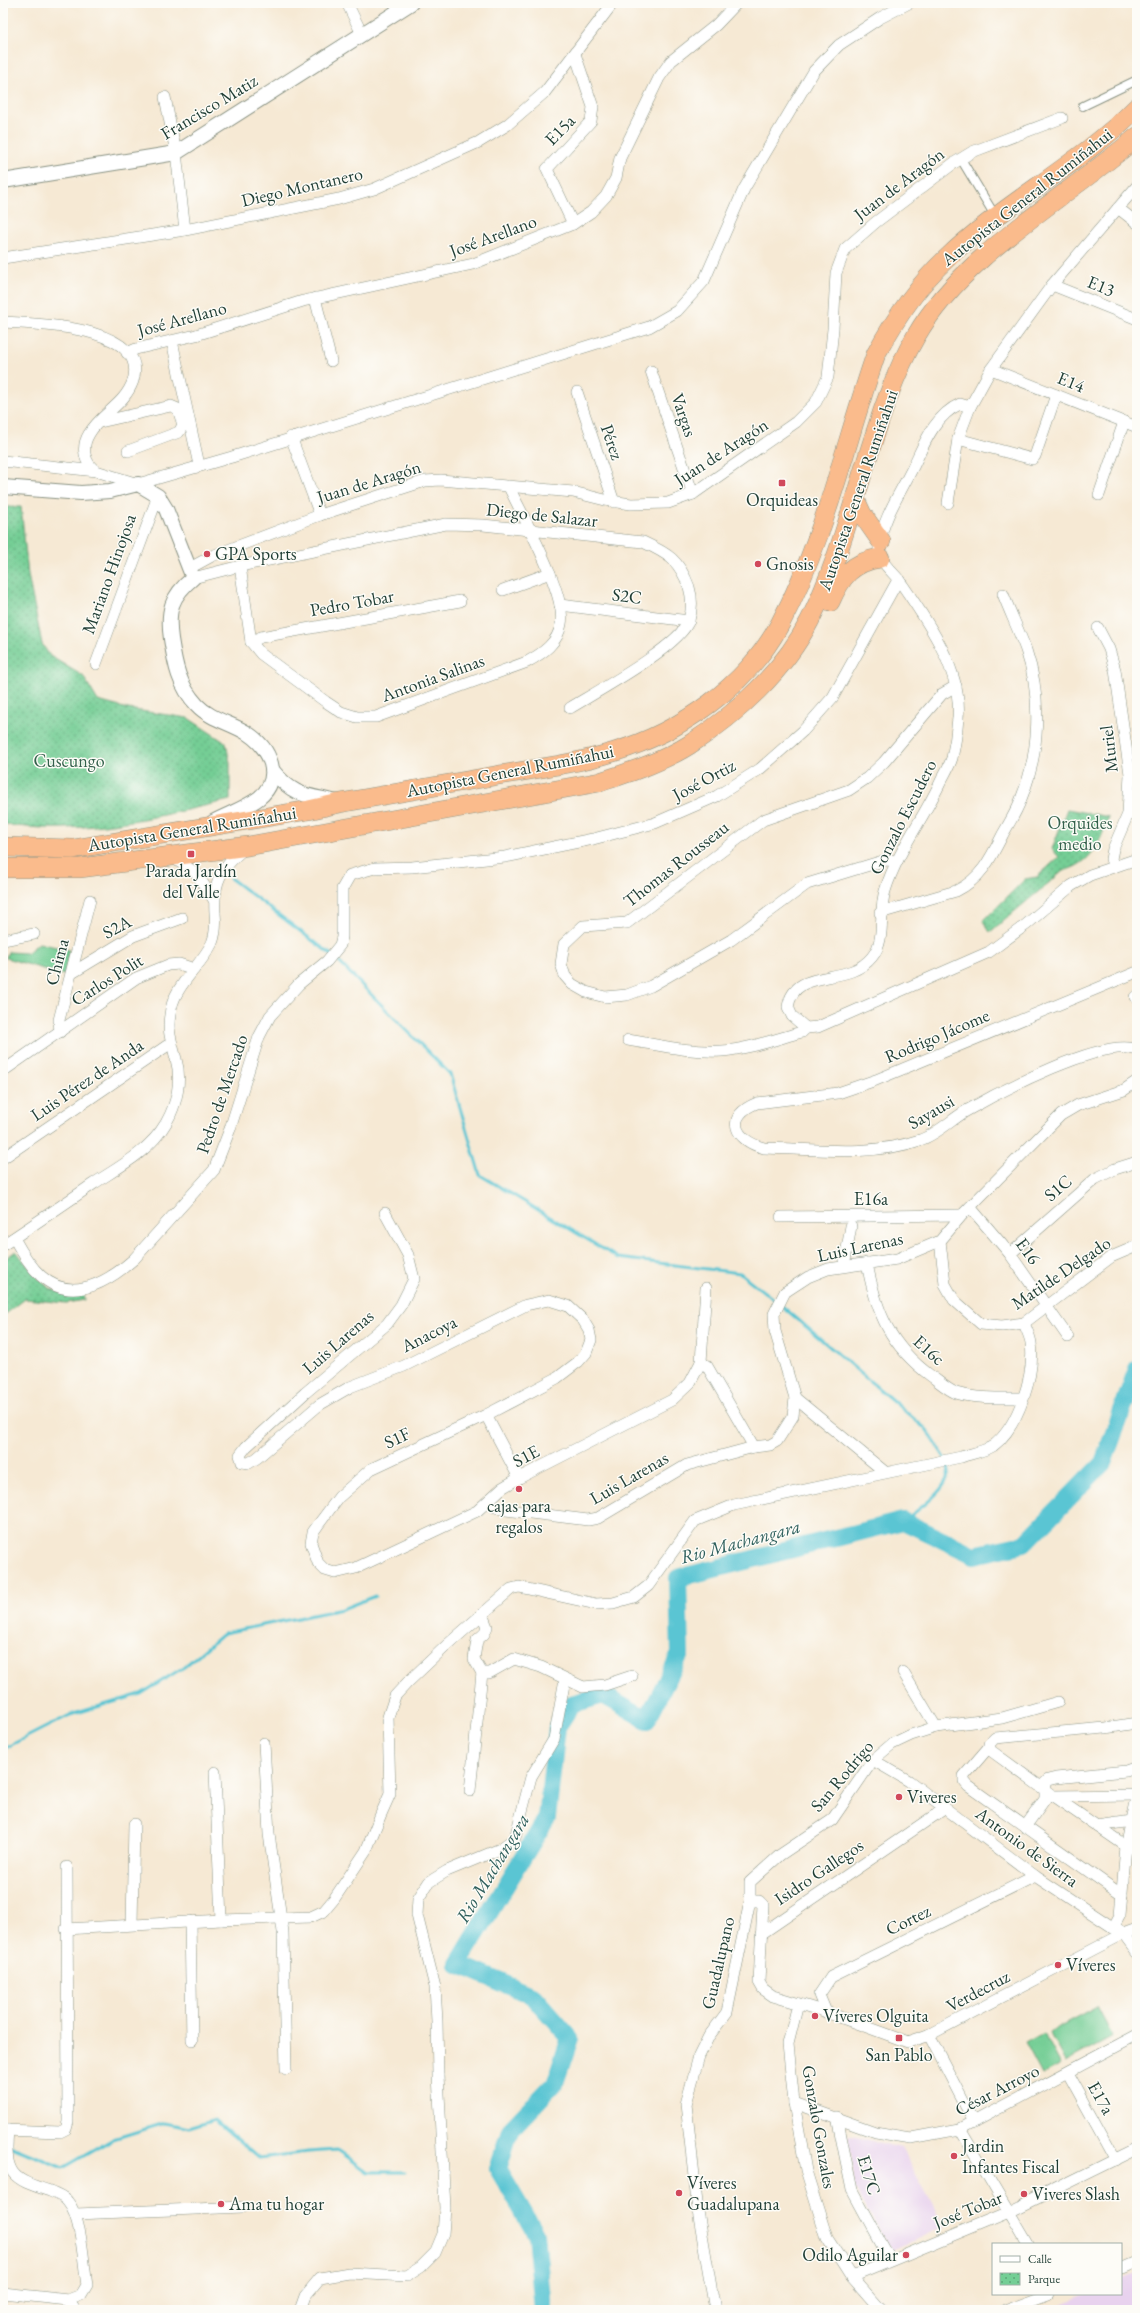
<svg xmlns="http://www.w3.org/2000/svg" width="1140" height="2313" font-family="'EB Garamond',serif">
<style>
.built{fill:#e8d2ee}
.green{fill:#74ce95;stroke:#4a8664}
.park{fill:url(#park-dots);stroke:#4a8664}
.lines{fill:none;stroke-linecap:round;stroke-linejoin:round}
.stream{stroke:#5ac5d3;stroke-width:3}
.river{stroke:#5ac5d3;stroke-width:18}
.pedestrian-casing{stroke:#8a9384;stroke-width:10}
.minor-casing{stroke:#8a9384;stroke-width:12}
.tertiary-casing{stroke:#8a9384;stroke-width:16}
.trunk-casing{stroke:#8a9384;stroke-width:20}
.pedestrian{stroke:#fff;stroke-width:8}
.minor{stroke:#fff;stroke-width:11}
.tertiary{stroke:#fff;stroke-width:14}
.trunk{stroke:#fabb8c;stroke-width:19}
.poi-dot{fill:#d1495b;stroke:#fdfcf7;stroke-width:1.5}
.labels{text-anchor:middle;stroke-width:3;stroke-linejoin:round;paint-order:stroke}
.street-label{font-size:18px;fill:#1f3d34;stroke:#fdfcf7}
.poi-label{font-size:18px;fill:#1f3d34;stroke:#fdfcf7;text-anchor:start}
.park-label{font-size:18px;fill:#34614c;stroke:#fdfcf7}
.water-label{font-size:19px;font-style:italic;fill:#2e5f5c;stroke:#fdfcf7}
</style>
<defs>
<pattern id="park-dots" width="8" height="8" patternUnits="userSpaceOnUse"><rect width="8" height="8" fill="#74ce95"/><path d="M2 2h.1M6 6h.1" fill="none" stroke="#5fa87a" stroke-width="1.8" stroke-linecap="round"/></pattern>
</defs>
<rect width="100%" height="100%" fill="#fdfcf7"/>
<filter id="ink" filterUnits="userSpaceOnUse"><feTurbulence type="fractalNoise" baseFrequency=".025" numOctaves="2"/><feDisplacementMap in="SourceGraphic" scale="8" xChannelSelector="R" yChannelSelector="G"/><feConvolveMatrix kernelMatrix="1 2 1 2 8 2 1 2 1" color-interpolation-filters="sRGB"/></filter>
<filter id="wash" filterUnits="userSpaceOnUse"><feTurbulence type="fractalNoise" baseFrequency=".012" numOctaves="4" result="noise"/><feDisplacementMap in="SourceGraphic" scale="16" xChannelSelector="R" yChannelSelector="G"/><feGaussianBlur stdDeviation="0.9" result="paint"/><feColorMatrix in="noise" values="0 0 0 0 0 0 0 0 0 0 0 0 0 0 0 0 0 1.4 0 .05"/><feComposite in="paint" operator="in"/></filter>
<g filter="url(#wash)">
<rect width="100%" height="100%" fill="#f6e9d4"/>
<g class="built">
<path d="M849 2135 901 2148 945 2226 891 2251 855 2188Z"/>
<path d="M1137 2273V2310H1045L1086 2294H1121V2280Z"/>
</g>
<g class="green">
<path d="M39 943 69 950 64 975 6 958 8 952 27 953Z"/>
<path d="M1097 2006 1113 2036 1065 2062 1049 2032Z"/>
<path d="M1043 2033 1060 2065 1042 2075 1025 2043Z"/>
</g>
<g class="park">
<path d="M3 507H21L28 575 42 644 50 656 83 676 98 701 128 709 188 718 226 743 230 763V800C156 817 79 837 3 824Z"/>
<path d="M1067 809 1109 817C1099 843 1093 863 1063 871L990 932 983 921 1025 879 1037 877 1059 857 1052 849Z"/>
<path d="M16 1251C38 1277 46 1298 84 1294L85 1300 66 1303 25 1299 3 1316V1260Z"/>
</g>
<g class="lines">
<g class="stream">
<path d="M230 878 333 956 450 1074 480 1175 618 1258 740 1273 777 1302"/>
<path d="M782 1306 927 1430 945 1458"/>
<path d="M903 1521C918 1510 957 1485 947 1463"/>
<path d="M3 1749 70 1715 141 1694 184 1667 224 1633 342 1609 375 1596"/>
<path d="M10 2146 63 2168 113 2139 165 2123 189 2128 215 2120 259 2158 308 2152 338 2150 368 2172H405"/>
</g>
<path class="river" d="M543 2310 536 2234 498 2169 510 2130 555 2083 570 2038 533 1996 458 1964 547 1818 557 1727 572 1704 603 1695 647 1720 680 1654 678 1578 903 1521 974 1555 1024 1544 1103 1463 1137 1369"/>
</g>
</g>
<g filter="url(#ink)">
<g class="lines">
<g class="pedestrian-casing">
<g id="pedestrian">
<path d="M1083 106 1137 80"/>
<path d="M961 159 991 209"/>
</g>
</g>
<g class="minor-casing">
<g id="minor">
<path d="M347 3 362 34"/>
<path d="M165 97 176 153 185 230"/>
<path d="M1118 208 1137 223"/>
<path d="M573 224 547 169 591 121 593 107 575 54"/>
<path d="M3 258 185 230 339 199 374 189 479 142 507 125 545 92 613 3"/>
<path d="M1052 285 1137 319"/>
<path d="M315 298 331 361"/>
<path d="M3 322C34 324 150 325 133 381 124 406 101 413 89 434 81 447 84 463 96 471L138 484 232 457 649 327 677 311 704 281 744 189 814 71 839 45 880 18 909 3"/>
<path d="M172 341 199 465"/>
<path d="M127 353 136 349 196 335 303 301 473 264 573 224 591 212 606 196 616 178 620 158 659 78 671 61 716 25 737 3"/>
<path d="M991 369 1137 427"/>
<path d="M651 371 693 494"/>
<path d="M577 392 614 502"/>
<path d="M970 407 960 404C935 415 924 444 913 467 901 492 882 519 879 547 878 561 891 570 899 580 925 618 963 670 958 718 957 731 955 745 952 758 950 765 945 773 941 781 924 818 897 852 885 891 878 912 887 939 872 957 847 988 795 965 788 1007L792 1016 806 1028 818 1027 989 952 1027 924 1071 886 1090 875 1137 859"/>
<path d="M100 422 171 406 178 409 183 425 179 432 128 451"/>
<path d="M291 437 320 515"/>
<path d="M958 439 1032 459 1035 456 1056 395"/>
<path d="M3 461 96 471"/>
<path d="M1099 495 1124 422"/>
<path d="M948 503 958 439 970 407 991 369 1052 285 1137 186"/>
<path d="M240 566 251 642 261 654 326 702 341 712 357 717H376L527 662C543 653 558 643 561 624 567 595 523 517 509 487"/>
<path d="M190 568 212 556 320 515 425 481 441 480 573 492 605 500 631 504 668 503 693 494 796 422 816 402 828 377 833 329 836 273 845 249 876 222 954 163 972 152 1062 118"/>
<path d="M193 578 240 566 446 524 483 525 643 542C669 554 679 560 689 587 692 597 692 610 689 620 681 646 596 692 570 708"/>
<path d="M503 590 550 573"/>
<path d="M560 605 689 621"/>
<path d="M1098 628 1109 649 1115 670 1130 774 1128 814 1113 849 1111 859 1114 867"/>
<path d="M251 642 261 637 460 601"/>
<path d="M96 664 158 496"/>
<path d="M172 857 196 873 214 900"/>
<path d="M897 861 886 860 807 884 731 940 651 986 627 995 605 997 586 992 572 984 565 976 561 964 564 944 583 926 627 923 763 820 849 790 867 778 884 762 942 694 956 686"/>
<path d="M880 913 956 891C981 879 991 858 1003 834 1009 823 1017 811 1021 799 1040 753 1042 697 1026 650 1019 631 1010 612 1003 594"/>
<path d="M3 940 34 934"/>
<path d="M1137 972 876 1080 838 1093 757 1103C724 1116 734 1140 764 1148 816 1149 870 1157 920 1140 936 1135 951 1120 966 1111 997 1093 1105 1036 1137 1050"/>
<path d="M72 973 133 936 182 918"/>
<path d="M1135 997 1137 996"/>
<path d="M60 1032 59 1020 90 900"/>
<path d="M628 1040C659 1045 691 1053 722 1051 749 1049 776 1039 802 1032L806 1028"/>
<path d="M3 1071 136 978 168 965 179 964 194 969"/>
<path d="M3 1158 171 1043"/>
<path d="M970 1207 1010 1254 1068 1337"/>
<path d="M385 1213 408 1255 414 1279 401 1305 387 1324 305 1393 246 1447 240 1455 242 1462 249 1463 257 1458 319 1405 350 1387 404 1366 526 1305 549 1300 568 1306 583 1320 589 1330 591 1340 586 1353 578 1362 557 1378 486 1415 371 1469 339 1497 318 1525 313 1532 311 1543 318 1563 325 1570 335 1573 356 1568 477 1511 502 1488 519 1478 672 1400 690 1383 701 1362 706 1288"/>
<path d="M781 1217 962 1215"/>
<path d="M14 1238C21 1251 30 1266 41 1276 72 1304 108 1282 134 1259L214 1170 230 1129 259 1037 270 1016 299 984 327 961 340 945 342 937V889L350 875 375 868 412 867 505 857 593 839 655 823 717 796 760 769 803 731 833 697 898 580"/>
<path d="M940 1241 945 1284 954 1300 981 1324 1002 1326 1024 1323 1111 1257 1137 1246"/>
<path d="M3 1245C33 1225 63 1205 93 1184 119 1167 150 1151 166 1123 177 1104 182 1080 176 1059 172 1043 167 1031 170 1015 173 985 200 968 212 943 216 933 216 923 215 913 213 881 221 868 245 848"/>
<path d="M1010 1254 1095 1179 1115 1169 1137 1162"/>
<path d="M867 1263C876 1312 890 1346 931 1376 938 1381 948 1390 956 1393 977 1399 1001 1398 1023 1398"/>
<path d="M844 1266 851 1226"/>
<path d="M701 1362 707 1366 754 1447"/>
<path d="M795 1398 885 1472"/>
<path d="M486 1415 519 1478"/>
<path d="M488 1502 495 1507 506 1510 588 1520 598 1518 687 1465 754 1447 770 1445 777 1441 793 1416 795 1398 775 1331 774 1314 785 1292 808 1277 828 1269 897 1259 940 1241 962 1215 1061 1115 1078 1105 1124 1090 1137 1081"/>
<path d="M482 1614 487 1627 484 1634 477 1640 474 1659 482 1673H489L514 1659 541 1667 583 1687 605 1685 632 1676"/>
<path d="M903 1672 936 1727"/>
<path d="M264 1743 269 1834 283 1932 286 2069"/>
<path d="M989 1747 964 1776V1781L968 1786 1122 1895"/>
<path d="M873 1760 909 1781 1035 1876 1123 1934 1137 1953"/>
<path d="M215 1772 221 1920"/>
<path d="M470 1791 482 1673"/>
<path d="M1053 1796 1137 1795"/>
<path d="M1097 1826 1132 1821"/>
<path d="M1025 1827 1045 1799V1790L990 1750 989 1744 995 1738 1105 1728 1137 1723"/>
<path d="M1126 1846 1137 1798"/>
<path d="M750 1901H759L763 1905 759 1982 763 1989 773 1996 826 2012 908 2042 929 2035 1123 1934 1137 1929"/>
<path d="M190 1921 192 2040"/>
<path d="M132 1924 134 1824"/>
<path d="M1113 1928 1120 1915 1126 1846 1053 1796 1045 1790 1044 1784 1048 1780 1056 1778 1126 1771 1137 1767"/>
<path d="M66 1929 221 1920 311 1917 324 1911 334 1899 366 1851 381 1814 390 1794 388 1717 395 1696 408 1682 446 1646 511 1589 519 1587 596 1604 613 1603 634 1597 648 1586 695 1521 734 1505 961 1457C970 1454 985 1451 993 1446 1019 1426 1035 1374 1031 1343 1030 1336 1026 1329 1024 1323"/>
<path d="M761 1934 944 1809"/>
<path d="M798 2004 788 2044 794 2103 806 2171 827 2238 852 2277 881 2310"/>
<path d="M826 2012 819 1995 831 1977 1035 1876"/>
<path d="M929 2035 974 2122"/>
<path d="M1068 2073 1116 2160"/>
<path d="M794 2103 875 2132 911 2138 960 2129 1137 2035"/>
<path d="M837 2117 852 2190 890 2260"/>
<path d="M960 2129 1028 2244"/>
<path d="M3 2130 60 2132 66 2129 68 2122 67 1867"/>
<path d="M76 2214 243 2207"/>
<path d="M1121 2269 1137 2262"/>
<path d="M852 2277 1009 2212 1137 2149"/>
<path d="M3 2293 68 2300 81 2295 87 2285C83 2262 82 2219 68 2202 64 2196 56 2194 50 2191 11 2179 4 2174 8 2130"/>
<path d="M68 2300 75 2310"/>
<path d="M300 2310 305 2296 320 2278 349 2273 407 2276 421 2267 435 2253 443 2234 445 2208 438 2075 437 2021 435 1987 417 1915 418 1899 429 1882 447 1871 500 1849 515 1838 531 1777 554 1739 565 1679"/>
<path d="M715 2310 698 2211 686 2104 699 2056 709 2036 727 2012 750 1901V1882L780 1855 832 1820 873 1760 892 1744 911 1735 936 1727 1002 1718 1058 1702"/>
<path d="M1005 2310 1049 2294"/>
</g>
</g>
<g class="tertiary-casing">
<g id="tertiary">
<path d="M3 181 176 153 411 3"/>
<path d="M3 487 81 493 110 491 138 484 158 496 166 509 193 578C171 596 167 611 171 639 175 665 179 686 197 705 210 719 231 723 247 733 270 748 284 778 259 798 246 808 228 814 213 822"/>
<path d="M273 771C294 797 307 795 337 802"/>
</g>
</g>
<g class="trunk-casing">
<g id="trunk">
<path d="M855 499 862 514 881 541"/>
<path d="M830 602C841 577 852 562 880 558"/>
<path d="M3 847 73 849 309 810 340 803C391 794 443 785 494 776 534 769 575 764 614 752 680 732 747 686 780 624 825 539 845 443 876 354 895 319 917 286 946 259 1005 202 1080 165 1137 107"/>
<path d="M3 868H80L248 846 600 782C630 772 662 762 689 745 737 714 784 671 810 620 833 574 847 524 862 475 877 428 891 379 916 336 963 254 1066 198 1137 137"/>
</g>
</g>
<use href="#pedestrian" class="pedestrian"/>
<use href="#minor" class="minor"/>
<use href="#tertiary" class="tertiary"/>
<use href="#trunk" class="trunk"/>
</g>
</g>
<g class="poi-dot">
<rect x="778" y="479" width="8" height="8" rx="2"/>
<circle cx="207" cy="554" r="4"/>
<circle cx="758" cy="564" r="4"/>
<rect x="187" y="850" width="8" height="8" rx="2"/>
<circle cx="519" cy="1489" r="4"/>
<circle cx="899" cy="1797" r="4"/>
<circle cx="1058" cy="1965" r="4"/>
<circle cx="815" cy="2016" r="4"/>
<rect x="895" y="2034" width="8" height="8" rx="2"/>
<circle cx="954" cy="2156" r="4"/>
<circle cx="679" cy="2193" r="4"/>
<circle cx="1024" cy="2194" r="4"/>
<circle cx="221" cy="2204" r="4"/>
<circle cx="906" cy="2255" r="4"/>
</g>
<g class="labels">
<g class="street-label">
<text transform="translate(209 107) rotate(-31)" y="6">Francisco Matiz</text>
<text transform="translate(560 130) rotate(-46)" y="6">E15a</text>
<text transform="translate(899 184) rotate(-37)" y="6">Juan de Aragón</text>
<text transform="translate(302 187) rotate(-13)" y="6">Diego Montanero</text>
<text transform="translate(1027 197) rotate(-38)" y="6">Autopista General Rumiñahui</text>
<text transform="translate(493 236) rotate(-20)" y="6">José Arellano</text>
<text transform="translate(1101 286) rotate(22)" y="6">E13</text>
<text transform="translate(182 319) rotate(-15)" y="6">José Arellano</text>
<text transform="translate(1071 382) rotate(22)" y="6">E14</text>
<text transform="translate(684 415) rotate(71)" y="6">Vargas</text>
<text transform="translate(612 442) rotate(71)" y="6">Pérez</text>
<text transform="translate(721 452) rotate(-33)" y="6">Juan de Aragón</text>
<text transform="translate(369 482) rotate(-17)" y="6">Juan de Aragón</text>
<text transform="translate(858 490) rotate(-71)" y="6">Autopista General Rumiñahui</text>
<text transform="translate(542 515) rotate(6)" y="6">Diego de Salazar</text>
<text transform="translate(109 574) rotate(-70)" y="6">Mariano Hinojosa</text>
<text transform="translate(627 596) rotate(7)" y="6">S2C</text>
<text transform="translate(352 603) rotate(-10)" y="6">Pedro Tobar</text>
<text transform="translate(433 678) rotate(-20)" y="6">Antonia Salinas</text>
<text transform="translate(1109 749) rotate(-97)" y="6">Muriel</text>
<text transform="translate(510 771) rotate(-11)" y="6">Autopista General Rumiñahui</text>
<text transform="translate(704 780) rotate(-28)" y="6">José Ortiz</text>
<text transform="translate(903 817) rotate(-63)" y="6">Gonzalo Escudero</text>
<text transform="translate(192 829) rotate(-9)" y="6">Autopista General Rumiñahui</text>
<text transform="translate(676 864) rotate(-38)" y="6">Thomas Rousseau</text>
<text transform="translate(117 927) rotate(-28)" y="6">S2A</text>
<text transform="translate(57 962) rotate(-75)" y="6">Chima</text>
<text transform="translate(107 980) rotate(-32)" y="6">Carlos Polit</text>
<text transform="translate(937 1036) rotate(-23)" y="6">Rodrigo Jácome</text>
<text transform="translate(87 1080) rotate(-34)" y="6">Luis Pérez de Anda</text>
<text transform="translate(222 1094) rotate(-71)" y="6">Pedro de Mercado</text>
<text transform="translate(931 1112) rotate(-30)" y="6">Sayausi</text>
<text transform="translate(1058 1188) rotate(-41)" y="6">S1C</text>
<text x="871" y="1205">E16a</text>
<text transform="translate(860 1247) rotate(-12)" y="6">Luis Larenas</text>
<text transform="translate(1028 1251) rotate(54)" y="6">E16</text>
<text transform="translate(1061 1273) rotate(-34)" y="6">Matilde Delgado</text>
<text transform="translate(429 1334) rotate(-27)" y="6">Anacoya</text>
<text transform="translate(338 1342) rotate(-41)" y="6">Luis Larenas</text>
<text transform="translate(929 1350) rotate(42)" y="6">E16c</text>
<text transform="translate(397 1438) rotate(-25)" y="6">S1F</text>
<text transform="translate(526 1456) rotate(-28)" y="6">S1E</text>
<text transform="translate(629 1478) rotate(-30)" y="6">Luis Larenas</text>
<text transform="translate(842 1776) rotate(-50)" y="6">San Rodrigo</text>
<text transform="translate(1027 1847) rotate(36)" y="6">Antonio de Sierra</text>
<text transform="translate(819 1872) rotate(-34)" y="6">Isidro Gallegos</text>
<text transform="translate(908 1920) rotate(-26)" y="6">Cortez</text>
<text transform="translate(718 1963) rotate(-77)" y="6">Guadalupano</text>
<text transform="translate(978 1991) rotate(-28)" y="6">Verdecruz</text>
<text transform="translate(997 2090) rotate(-27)" y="6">César Arroyo</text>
<text transform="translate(1101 2098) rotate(61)" y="6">E17a</text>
<text transform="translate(819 2127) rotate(80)" y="6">Gonzalo Gonzales</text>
<text transform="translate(869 2175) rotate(73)" y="6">E17C</text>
<text transform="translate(968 2210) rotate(-22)" y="6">José Tobar</text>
</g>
<g class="poi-label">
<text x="782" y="506" text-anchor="middle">Orquideas</text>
<text x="215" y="560">GPA Sports</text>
<text x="766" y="570">Gnosis</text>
<text x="191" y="877" text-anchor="middle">Parada Jardín<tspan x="191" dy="21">del Valle</tspan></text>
<text x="519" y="1512" text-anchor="middle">cajas para<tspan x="519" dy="21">regalos</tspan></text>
<text x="907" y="1803">Viveres</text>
<text x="1066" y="1971">Víveres</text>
<text x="823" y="2022">Víveres Olguita</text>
<text x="899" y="2061" text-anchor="middle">San Pablo</text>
<text x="962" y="2152">Jardin<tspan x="962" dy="21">Infantes Fiscal</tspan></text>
<text x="687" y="2189">Víveres<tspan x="687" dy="21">Guadalupana</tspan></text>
<text x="1032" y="2200">Viveres Slash</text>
<text x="229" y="2210">Ama tu hogar</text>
<text x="898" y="2261" text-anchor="end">Odilo Aguilar</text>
</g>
<g class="park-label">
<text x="69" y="767">Cuscungo</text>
<text x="1080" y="829">Orquides<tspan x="1080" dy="21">medio</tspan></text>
</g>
<g class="water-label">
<text transform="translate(740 1541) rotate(-15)" y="7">Rio Machangara</text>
<text transform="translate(492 1868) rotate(-59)" y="7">Rio Machangara</text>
</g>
</g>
<rect width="1140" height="2313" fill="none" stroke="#fdfcf7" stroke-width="16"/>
<rect x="992" y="2243" width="130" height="52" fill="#fdfcf7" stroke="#a4b0a9"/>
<rect x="1000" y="2256" width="20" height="6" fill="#ffffff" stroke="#a4b0a9"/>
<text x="1028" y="2263" font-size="12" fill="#1f3d34">Calle</text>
<rect x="1000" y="2273" width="20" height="12" fill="url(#park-dots)" stroke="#a4b0a9"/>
<text x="1028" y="2283" font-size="12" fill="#1f3d34">Parque</text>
</svg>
